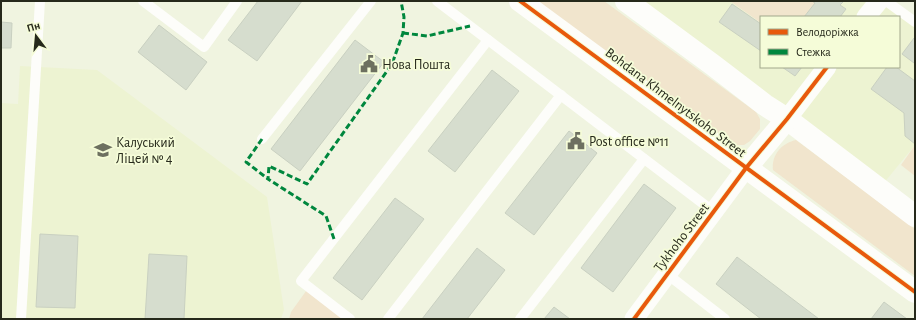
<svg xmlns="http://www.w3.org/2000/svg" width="916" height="320" font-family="'Alegreya Sans',sans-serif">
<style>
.built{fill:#edf3d2}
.green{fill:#f1e5cd}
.building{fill:#d6ddce;stroke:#c9d0c1}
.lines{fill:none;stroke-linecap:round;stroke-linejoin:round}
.lane{stroke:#fdfdfa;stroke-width:10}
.street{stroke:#fdfdfa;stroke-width:19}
.secondary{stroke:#fdfdfa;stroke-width:22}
.quiet{stroke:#00873e;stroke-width:3;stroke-dasharray:6 3;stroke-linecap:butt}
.cycleway-casing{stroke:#f5fcd8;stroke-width:6}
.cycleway{stroke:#e8590c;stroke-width:4}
.labels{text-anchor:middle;stroke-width:3.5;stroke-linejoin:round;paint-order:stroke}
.poi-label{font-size:14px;fill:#26291b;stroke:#f5fcd8;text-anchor:start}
.street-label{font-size:14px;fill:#26291b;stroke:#f5fcd8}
</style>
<rect width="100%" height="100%" fill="#f0f4e0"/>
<g class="built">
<path d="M626 1H730L761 23V67H899V17H804L815 3 812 1H886L915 22V145L879 189Z"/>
<path d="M20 66 97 70 267 197 284 310 281 319H1V103L18 104Z"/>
</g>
<g class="green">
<path d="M536 1H604L756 112 760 119V129L750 141 744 145H733Z"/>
<path d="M730 1H812L815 3 804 17H761V23Z"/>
<path d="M796 140 915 229V276L773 170C771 155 782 143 796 140Z"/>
<path d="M915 145V176L901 165Z"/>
<path d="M309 287 350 319H289L291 312Z"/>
</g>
<g class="building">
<path d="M258 1H302L257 61 228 40Z"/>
<path d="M812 1H844L840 5 846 9 840 17H804L815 3Z"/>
<path d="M732 4 761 24V51L719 22Z"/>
<path d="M1 22 12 23 11 48H1Z"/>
<path d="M159 25 207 62 186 90 138 52Z"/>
<path d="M914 38 915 39V61L914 63 902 54Z"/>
<path d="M355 40 384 62 300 171 271 149Z"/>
<path d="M782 67H802L795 76Z"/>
<path d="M887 67H896L915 81V144L905 136 904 113 871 89Z"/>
<path d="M492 70 519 91 455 172 428 151Z"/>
<path d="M569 131 597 153 534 235 505 213Z"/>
<path d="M644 184 676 208 613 292 581 268Z"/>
<path d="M395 198 424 219 362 300 333 278Z"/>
<path d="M40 234 78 236 75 308 36 307Z"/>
<path d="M477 248 505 270 467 319H422Z"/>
<path d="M149 254 187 256 184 319H145Z"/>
<path d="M737 257 819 319H761L716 284Z"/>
<path d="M884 302 907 319H871Z"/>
<path d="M554 307 570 319H544Z"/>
</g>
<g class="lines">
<g class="lane">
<path d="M143 1 204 47 237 1"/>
<path d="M437 1 714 212"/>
<path d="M886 1 915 22"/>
<path d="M262 139 371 1"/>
<path d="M667 274 725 319"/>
<path d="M21 319 40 1"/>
<path d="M350 319 301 281 488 40"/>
<path d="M388 319 561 95"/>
<path d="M520 319 644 159"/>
</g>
<g class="street">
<path d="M866 17 879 1"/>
<path d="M787 119 827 67"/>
<path d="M634 319 746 168"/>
</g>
<g class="secondary">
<path d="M520 1 915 292"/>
<path d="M626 1 713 65 765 105 787 119 915 216"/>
<path d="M746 168 787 119"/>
</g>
<g class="quiet">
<path d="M403 33 427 36 470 26"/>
<path d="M262 139 246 162 268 179"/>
<path d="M334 239 326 216 268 179 269 166 307 184 392 64 403 33 404 17 401 1"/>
</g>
<g class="cycleway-casing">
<g id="cycleway">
<path d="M520 1 915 292"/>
<path d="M634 319 746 168 787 119 827 67"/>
</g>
</g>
<use href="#cycleway" class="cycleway"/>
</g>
<defs>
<g id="civic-bare" transform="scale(1.38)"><path d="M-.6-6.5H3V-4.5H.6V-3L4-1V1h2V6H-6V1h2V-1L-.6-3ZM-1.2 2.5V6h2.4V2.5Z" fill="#6d7060" stroke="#f5fcd8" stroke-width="2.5" paint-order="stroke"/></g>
<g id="school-bare" transform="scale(1.38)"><path d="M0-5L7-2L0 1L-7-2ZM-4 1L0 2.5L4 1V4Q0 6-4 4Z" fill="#6d7060" stroke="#f5fcd8" stroke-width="2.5" paint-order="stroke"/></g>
</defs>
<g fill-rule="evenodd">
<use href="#civic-bare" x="369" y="64"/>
<use href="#civic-bare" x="576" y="141"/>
<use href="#school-bare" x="103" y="150"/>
</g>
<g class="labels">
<g class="poi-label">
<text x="382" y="69">Нова Пошта</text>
<text x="589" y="146">Post office №11</text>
<text x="116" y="147">Калуський<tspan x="116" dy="16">Ліцей № 4</tspan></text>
</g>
<g class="street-label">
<text transform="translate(676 102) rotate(37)" y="5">Bohdana Khmelnytskoho Street</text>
<text transform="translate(681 237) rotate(-53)" y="5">Tykhoho Street</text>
</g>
</g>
<rect width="916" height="320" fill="none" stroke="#26291b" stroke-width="4"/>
<rect x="760" y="16" width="140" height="52" fill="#f5fcd8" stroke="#a2a88c"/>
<rect x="768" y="29" width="20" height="6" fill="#e8590c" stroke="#a2a88c"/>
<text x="796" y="36" font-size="12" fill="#26291b">Велодоріжка</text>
<rect x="768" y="49" width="20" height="6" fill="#00873e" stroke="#a2a88c"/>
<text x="796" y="56" font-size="12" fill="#26291b">Стежка</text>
<g transform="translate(36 36) rotate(344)" stroke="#f5fcd8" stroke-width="3" paint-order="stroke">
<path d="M0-3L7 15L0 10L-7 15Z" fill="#26291b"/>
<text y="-6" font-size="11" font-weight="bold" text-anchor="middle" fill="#26291b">Пн</text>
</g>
</svg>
